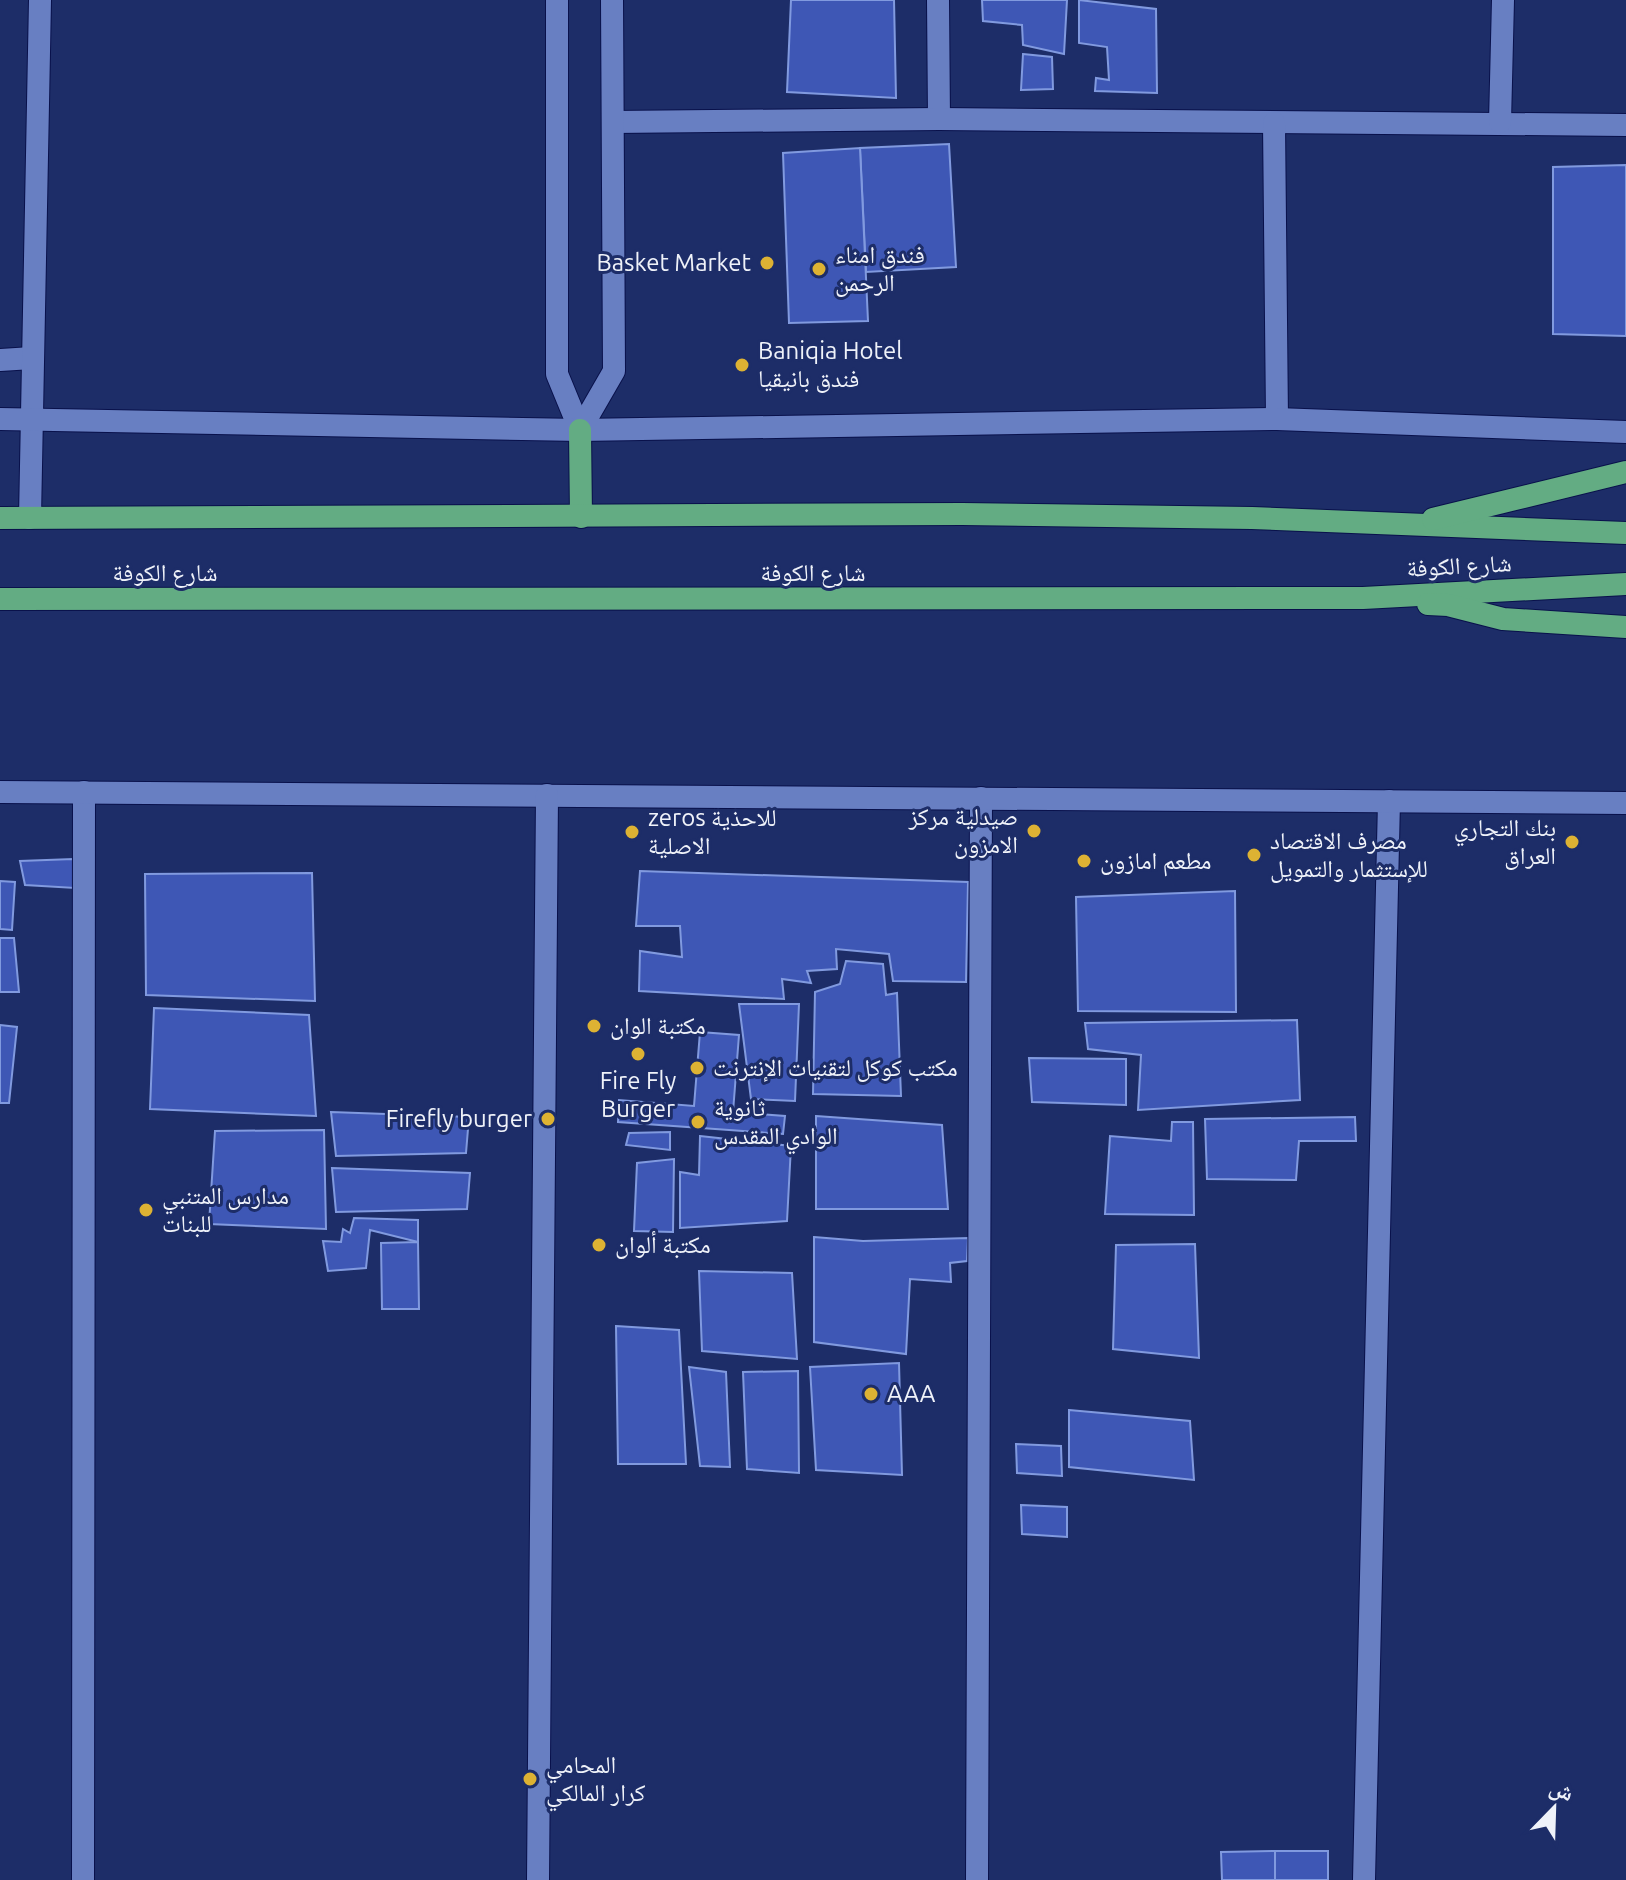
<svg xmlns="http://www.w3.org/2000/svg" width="1626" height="1880" font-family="Ubuntu,'Noto Naskh Arabic',sans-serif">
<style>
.building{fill:#3e57b5;stroke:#819adf;stroke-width:2}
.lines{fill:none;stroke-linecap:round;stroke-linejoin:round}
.minor-casing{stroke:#09114b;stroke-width:24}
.tertiary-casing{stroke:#09114b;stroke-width:24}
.trunk-casing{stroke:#09114b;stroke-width:24}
.minor{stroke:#687fc2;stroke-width:22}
.tertiary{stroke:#687fc2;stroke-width:22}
.trunk{stroke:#63ac83;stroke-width:22}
.poi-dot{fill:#ddb233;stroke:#1d2d68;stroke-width:3}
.labels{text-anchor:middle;stroke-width:6;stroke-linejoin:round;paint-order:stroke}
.poi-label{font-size:24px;fill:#eff2f9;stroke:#1d2d68;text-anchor:start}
.street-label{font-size:24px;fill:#eff2f9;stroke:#1d2d68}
</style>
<rect width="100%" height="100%" fill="#1d2d68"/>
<g class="building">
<path d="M791 0H894L896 98 787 92Z"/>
<path d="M982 0H1067L1064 54 1023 45 1022 25 983 21Z"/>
<path d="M1079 0 1156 9 1157 93 1095 91 1096 78 1109 80 1107 47 1079 43Z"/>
<path d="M1023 54 1052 57 1053 89 1021 90Z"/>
<path d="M949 144 956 267 866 272 860 148Z"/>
<path d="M860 148 868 321 789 323 783 153Z"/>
<path d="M1626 165V336L1553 334V167Z"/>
<path d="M73 859 75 888 25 885 20 861Z"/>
<path d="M640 871 968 882 966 982 893 981 889 954 836 949 837 969 807 971 811 983 782 979 784 999 639 991 640 951 682 957 680 926H636Z"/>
<path d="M312 873 315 1001 146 995 145 874Z"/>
<path d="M0 881 15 882 12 930 0 929Z"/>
<path d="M1235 891 1236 1012 1078 1011 1076 897Z"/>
<path d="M0 938H14L19 992H0Z"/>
<path d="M846 961 883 964 886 995 897 993 901 1096 813 1094 815 992 840 984Z"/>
<path d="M739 1004H799L795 1101 751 1099Z"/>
<path d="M154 1008 309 1015 316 1116 150 1109Z"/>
<path d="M1297 1020 1300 1100 1138 1110 1141 1055 1088 1049 1085 1023Z"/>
<path d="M0 1025 17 1027 9 1103H0Z"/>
<path d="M700 1032 739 1035 733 1112 785 1116 783 1134 618 1122 619 1100 694 1106Z"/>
<path d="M1029 1058 1126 1059V1105L1032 1102Z"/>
<path d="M331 1112 469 1117 466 1153 336 1156Z"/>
<path d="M816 1116 942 1125 948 1209H816Z"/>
<path d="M1355 1117 1356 1141H1299L1296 1180 1207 1179 1205 1119Z"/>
<path d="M1172 1122H1193L1194 1215 1105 1214 1110 1136 1171 1141Z"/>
<path d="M324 1130 326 1229 209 1224 215 1131Z"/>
<path d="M670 1132V1150L626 1145 629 1133Z"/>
<path d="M700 1136 791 1146 787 1221 680 1228V1172L699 1175Z"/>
<path d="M674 1159 673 1232 634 1231 637 1163Z"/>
<path d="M332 1168 470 1173 467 1209 336 1212Z"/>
<path d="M354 1218 418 1220V1242L370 1230 366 1268 328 1271 323 1241 341 1242 343 1229 350 1233Z"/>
<path d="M814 1237 863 1241 968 1238 967 1261 950 1263 951 1282 910 1279 906 1354 814 1342Z"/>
<path d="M418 1242 419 1309H382L381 1243Z"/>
<path d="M1195 1244 1199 1358 1113 1349 1116 1245Z"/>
<path d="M699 1271 792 1273 797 1359 702 1351Z"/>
<path d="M616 1326 679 1330 686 1464H618Z"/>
<path d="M899 1363 902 1475 816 1470 810 1367Z"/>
<path d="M689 1367 726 1372 730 1467 700 1466Z"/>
<path d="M798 1371 799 1473 747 1469 743 1372Z"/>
<path d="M1069 1410 1190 1421 1194 1480 1069 1467Z"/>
<path d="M1016 1444 1061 1446 1062 1476 1017 1473Z"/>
<path d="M1021 1505 1067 1507V1537L1022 1534Z"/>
<rect x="1275" y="1851" width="53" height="29"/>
<path d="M1275 1851V1880H1222L1221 1852Z"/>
</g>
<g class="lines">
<g class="minor-casing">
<g id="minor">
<path d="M938 0 939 119"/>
<path d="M613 122 939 119 1626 125"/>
<path d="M1500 122 1503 0"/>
<path d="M1274 123 1277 419"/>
<path d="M0 360 32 358"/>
<path d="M30 518 40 0"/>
<path d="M83 1880 84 792"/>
<path d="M977 1880 981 798"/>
<path d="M1364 1880 1389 801"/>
</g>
</g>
<g class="tertiary-casing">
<g id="tertiary">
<path d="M557 0V374L580 430"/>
<path d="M0 419 580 430 1277 419 1626 432"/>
<path d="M580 430 614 371 612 0"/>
<path d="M0 792 1626 803"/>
<path d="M538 1880 547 795"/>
</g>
</g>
<g class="trunk-casing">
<g id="trunk">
<path d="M580 430 581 517"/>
<path d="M0 518 962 514 1252 518 1626 533"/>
<path d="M1433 519 1626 472"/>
<path d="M0 599 1363 598 1626 584"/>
<path d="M1428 604 1448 605 1503 619 1626 627"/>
</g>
</g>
<use href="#minor" class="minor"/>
<use href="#tertiary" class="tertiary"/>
<use href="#trunk" class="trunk"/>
</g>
<g class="poi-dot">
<circle cx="767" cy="263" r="8"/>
<circle cx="819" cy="269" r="8"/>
<circle cx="742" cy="365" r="8"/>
<circle cx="1034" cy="831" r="8"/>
<circle cx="632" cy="832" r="8"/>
<circle cx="1572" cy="842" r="8"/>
<circle cx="1254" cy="855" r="8"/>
<circle cx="1084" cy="861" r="8"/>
<circle cx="594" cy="1026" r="8"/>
<circle cx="638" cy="1054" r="8"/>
<circle cx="697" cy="1068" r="8"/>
<circle cx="548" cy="1119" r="8"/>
<circle cx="698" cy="1122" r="8"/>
<circle cx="146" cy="1210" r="8"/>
<circle cx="599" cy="1245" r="8"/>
<circle cx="871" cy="1394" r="8"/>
<circle cx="530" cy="1779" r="8"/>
</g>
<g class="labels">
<g class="poi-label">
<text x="835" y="263">فندق امناء<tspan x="835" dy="28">الرحمن</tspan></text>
<text x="751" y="271" text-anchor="end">Basket Market</text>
<text x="758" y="359">Baniqia Hotel<tspan x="758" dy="28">فندق بانيقيا</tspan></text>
<text x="1018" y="825" text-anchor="end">صيدلية مركز<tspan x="1018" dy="28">الامزون</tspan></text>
<text x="648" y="826">zeros للاحذية<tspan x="648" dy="28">الاصلية</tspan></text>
<text x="1556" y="836" text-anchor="end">بنك التجاري<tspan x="1556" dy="28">العراق</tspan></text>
<text x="1270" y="849">مصرف الاقتصاد<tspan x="1270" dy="28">للإستثمار والتمويل</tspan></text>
<text x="1100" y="869">مطعم امازون</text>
<text x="610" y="1034">مكتبة الوان</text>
<text x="713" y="1076">مكتب كوكل لتقنيات الإنترنت</text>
<text x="638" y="1089" text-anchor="middle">Fire Fly<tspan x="638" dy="28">Burger</tspan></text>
<text x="714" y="1116">ثانوية<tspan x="714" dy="28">الوادي المقدس</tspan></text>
<text x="532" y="1127" text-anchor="end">Firefly burger</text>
<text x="162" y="1204">مدارس المتنبي<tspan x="162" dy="28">للبنات</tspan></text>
<text x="615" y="1253">مكتبة ألوان</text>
<text x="887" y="1402">AAA</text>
<text x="546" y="1773">المحامي<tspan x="546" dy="28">كرار المالكي</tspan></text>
</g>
<g class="street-label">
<text transform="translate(1459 566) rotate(-3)" y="8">شارع الكوفة</text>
<text x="165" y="581">شارع الكوفة</text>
<text x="813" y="581">شارع الكوفة</text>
</g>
</g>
<g transform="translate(1554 1808) rotate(23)" stroke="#1d2d68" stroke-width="6" paint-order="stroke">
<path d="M0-6L14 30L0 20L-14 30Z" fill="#eff2f9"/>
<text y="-12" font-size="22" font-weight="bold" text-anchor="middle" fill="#eff2f9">ش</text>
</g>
</svg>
